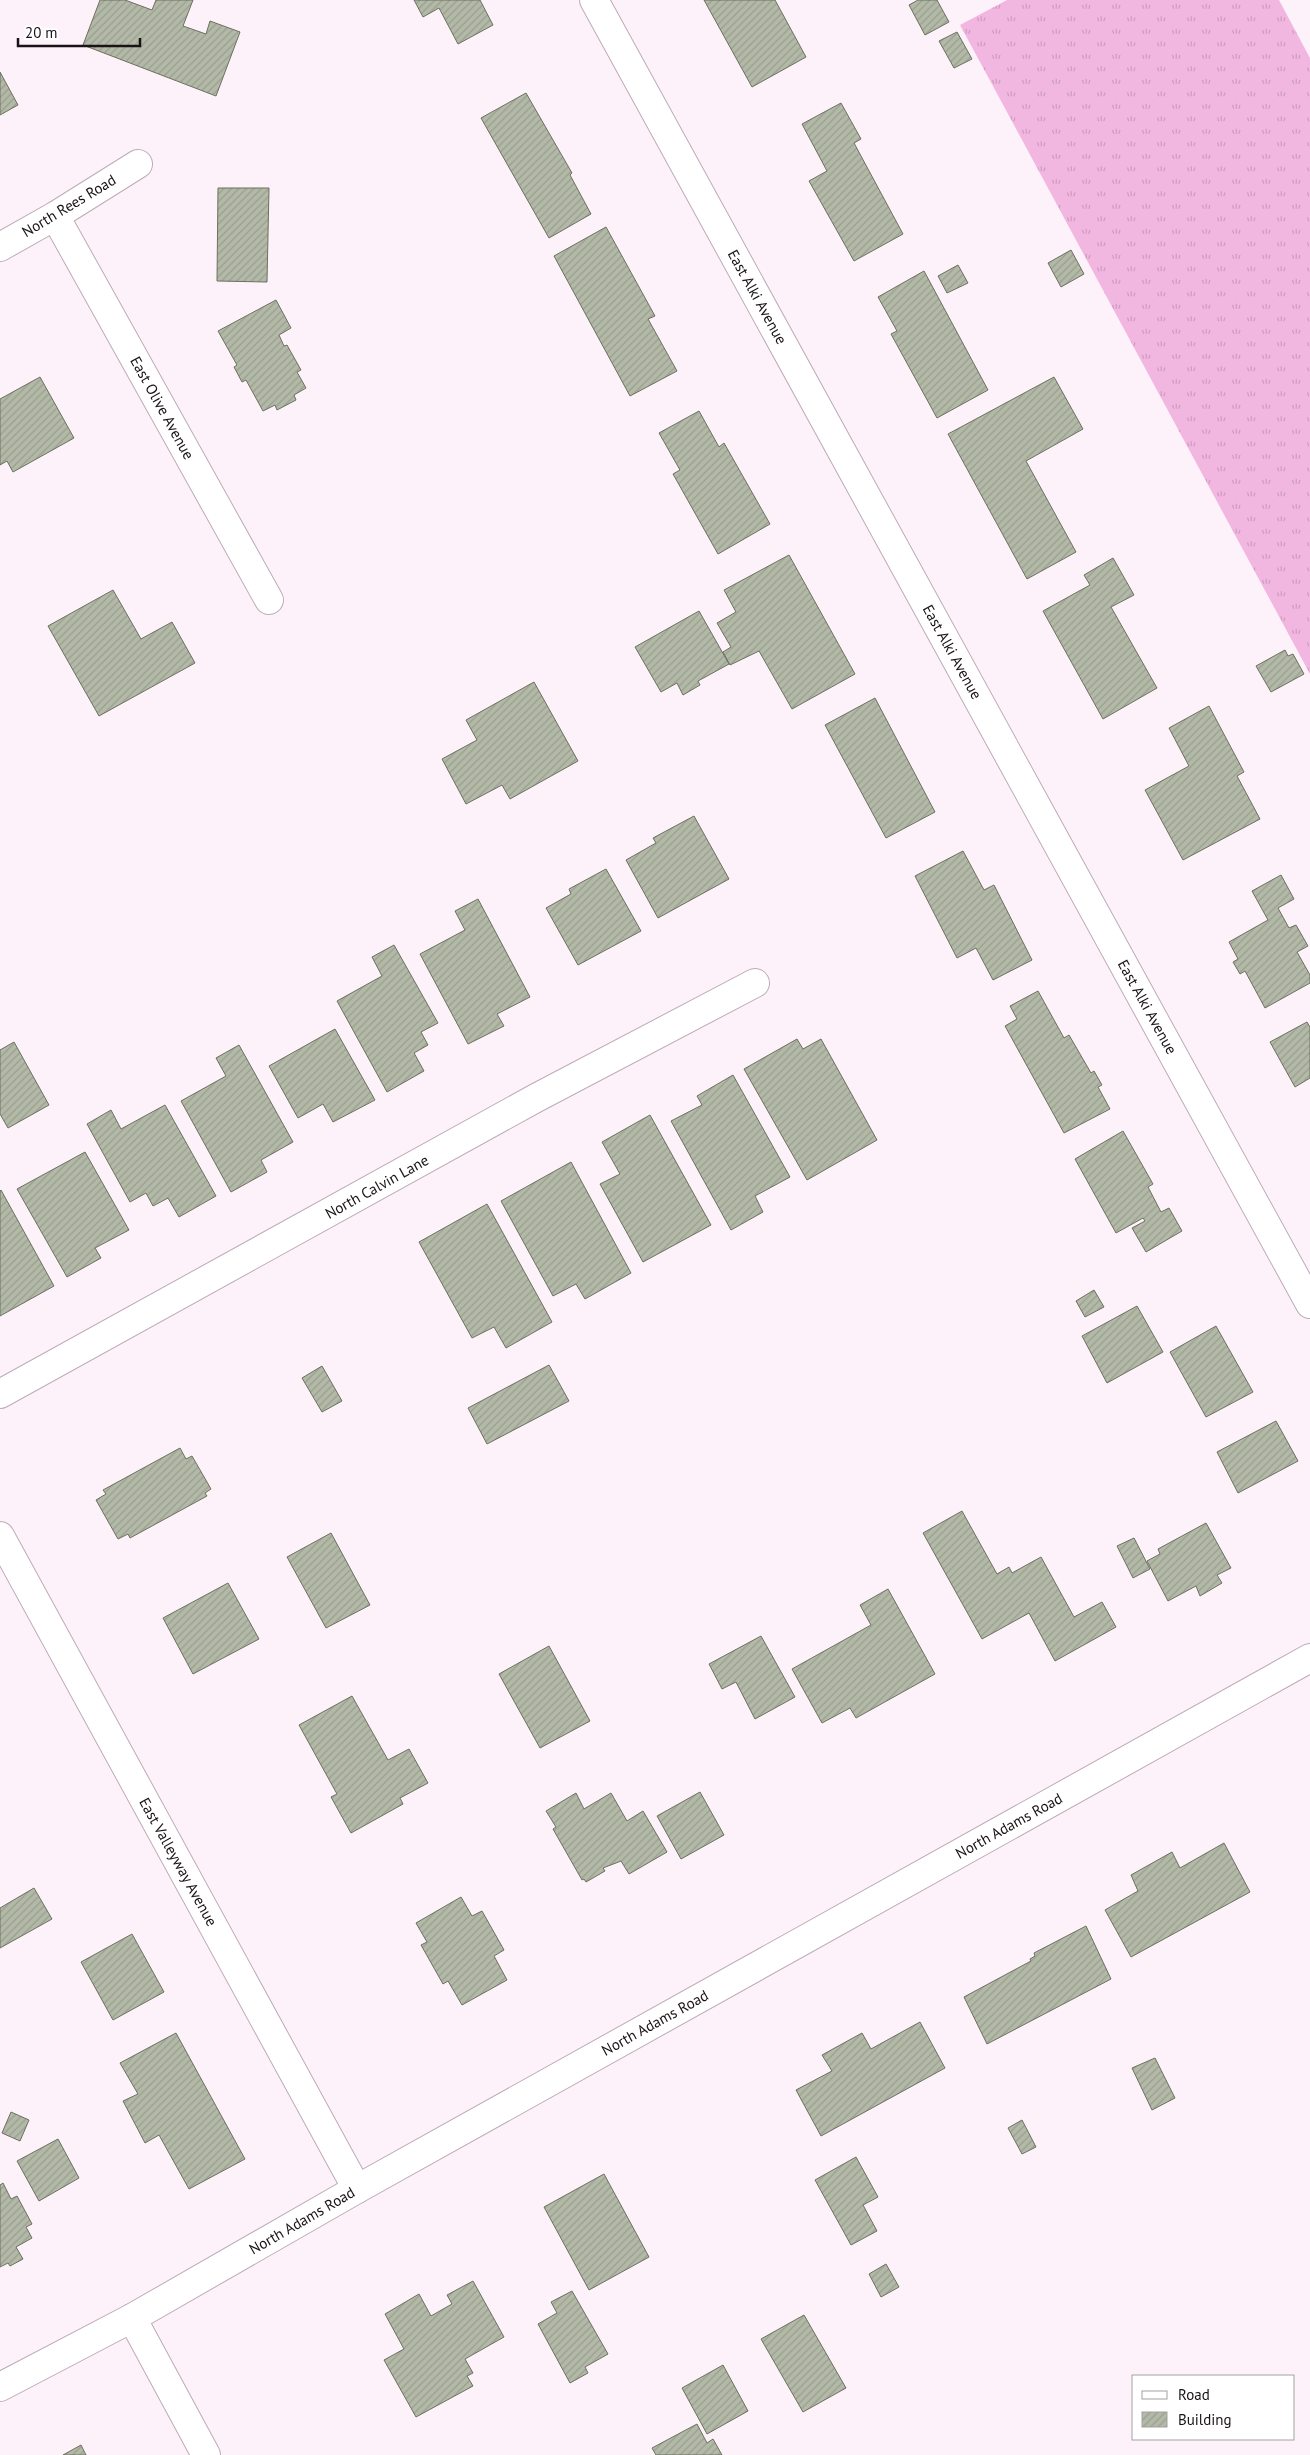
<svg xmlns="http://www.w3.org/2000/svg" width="1310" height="2455" font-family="'PT Sans',sans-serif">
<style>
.grass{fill:url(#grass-tufts)}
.building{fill:url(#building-hatch);stroke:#6b705f}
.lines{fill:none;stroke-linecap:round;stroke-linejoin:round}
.minor-casing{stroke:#bdabb7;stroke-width:30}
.tertiary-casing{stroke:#bdabb7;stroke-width:30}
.minor{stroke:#fff;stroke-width:28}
.tertiary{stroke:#fff;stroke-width:28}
.labels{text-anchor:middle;stroke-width:4.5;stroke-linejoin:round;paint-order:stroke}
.street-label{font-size:15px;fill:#191317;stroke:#fff}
</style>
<defs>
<pattern id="grass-tufts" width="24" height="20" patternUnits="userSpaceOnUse" patternTransform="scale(1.25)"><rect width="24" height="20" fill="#f2b7e1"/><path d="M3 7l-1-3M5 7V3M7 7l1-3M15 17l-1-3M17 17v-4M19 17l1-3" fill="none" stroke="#cf9cc0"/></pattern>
<pattern id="building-hatch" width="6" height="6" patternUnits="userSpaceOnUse" patternTransform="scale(1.25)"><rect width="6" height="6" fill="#b3b9a7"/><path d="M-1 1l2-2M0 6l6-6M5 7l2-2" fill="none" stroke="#999e8f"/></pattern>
</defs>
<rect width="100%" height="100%" fill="#fef2fa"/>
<path class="grass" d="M1007 0H1279L1310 58V674L960 25Z"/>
<g class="building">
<path d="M100 0H125L152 10 156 0H193L183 26 206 34 210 21 240 32 216 96 83 45Z"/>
<path d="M414 0H480L493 25 458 44 439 8 423 17Z"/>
<path d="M704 0H775L806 57 752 87Z"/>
<path d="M918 0H937L949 22 925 35 909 5Z"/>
<path d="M957 32 972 59 954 68 939 41Z"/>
<path d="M0 72 18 105 0 115Z"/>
<path d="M526 93 572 173 570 175 591 214 549 238 481 118Z"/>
<path d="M841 103 861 139 854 143 903 234 854 261 809 181 827 171 802 124Z"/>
<path d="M218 188H269L267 282 217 281Z"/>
<path d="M606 227 655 316 648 319 677 371 630 396 554 256Z"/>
<path d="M1071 250 1084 274 1061 287 1048 263Z"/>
<path d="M958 265 968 283 947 293 938 276Z"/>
<path d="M924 271 988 390 937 418 891 334 897 331 878 297Z"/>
<path d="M276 300 291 328 279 335 284 346 287 345 301 370 297 372 306 388 294 395 296 400 277 410 275 405 263 411 246 380 242 382 234 367 237 365 218 331Z"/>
<path d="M40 377 74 438 13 472 7 461 0 465V399Z"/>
<path d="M1054 377 1083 429 1026 461 1076 552 1027 579 948 434Z"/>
<path d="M699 411 719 447 724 443 770 524 718 554 673 474 680 470 659 433Z"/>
<path d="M789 555 855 674 792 709 759 651 730 665 723 652 731 647 717 623 736 612 724 590Z"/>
<path d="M1113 558 1134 595 1111 607 1157 688 1103 719 1043 611 1090 585 1084 575Z"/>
<path d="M113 590 141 639 172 622 195 663 99 716 48 626Z"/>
<path d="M699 611 729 664 698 681 700 685 683 695 677 683 661 692 635 647Z"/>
<path d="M1285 650 1288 656 1293 654 1304 674 1271 692 1256 666Z"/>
<path d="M534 682 578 761 510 799 502 785 466 804 442 759 477 740 466 720Z"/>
<path d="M875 698 935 812 886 838 825 725Z"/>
<path d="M1209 706 1244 772 1237 776 1260 819 1183 860 1145 790 1189 766 1169 728Z"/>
<path d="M694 816 729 879 658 918 626 860 656 843 653 838Z"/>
<path d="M963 851 984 890 994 885 1032 960 993 980 976 948 957 958 915 876Z"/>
<path d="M606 869 641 931 578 965 546 908 571 894 569 889Z"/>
<path d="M1281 875 1294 899 1278 908 1289 928 1296 925 1308 946 1297 952 1310 975V983L1265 1008 1245 971 1240 974 1233 962 1238 959 1229 942 1268 920 1252 891Z"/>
<path d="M478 899 530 997 497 1014 504 1026 468 1044 420 954 465 930 455 911Z"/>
<path d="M394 945 438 1023 421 1032 428 1045 414 1053 424 1071 387 1092 337 1001 382 976 372 957Z"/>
<path d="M1038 991 1064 1038 1069 1035 1091 1073 1094 1071 1102 1085 1098 1087 1110 1109 1064 1133 1005 1026 1017 1019 1010 1006Z"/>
<path d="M1307 1022 1310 1027V1078L1295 1087 1270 1042Z"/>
<path d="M335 1029 375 1100 333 1122 323 1104 298 1118 269 1066Z"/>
<path d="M797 1039 803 1049 821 1039 877 1140 807 1180 744 1069Z"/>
<path d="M14 1042 49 1105 8 1128 0 1114V1050Z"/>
<path d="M239 1045 293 1142 261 1160 267 1172 231 1192 181 1101 226 1076 216 1058Z"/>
<path d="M733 1075 790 1177 755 1196 763 1212 731 1230 671 1121 702 1105 697 1096Z"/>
<path d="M165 1105 216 1196 179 1217 168 1198 153 1206 146 1193 130 1202 87 1124 111 1110 121 1129Z"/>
<path d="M650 1115 711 1225 643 1262 600 1184 620 1174 602 1142Z"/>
<path d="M1123 1131 1153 1184 1148 1187 1161 1212 1169 1208 1182 1231 1146 1252 1132 1228 1145 1221 1143 1218 1116 1233 1075 1159Z"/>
<path d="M85 1152 129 1230 95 1248 101 1258 67 1277 17 1189Z"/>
<path d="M571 1162 631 1273 585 1299 576 1284 553 1296 501 1201Z"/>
<path d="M1 1190 54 1286 0 1316V1191Z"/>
<path d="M487 1204 552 1322 506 1348 494 1327 472 1338 419 1242Z"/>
<path d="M1094 1290 1104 1307 1085 1317 1076 1301Z"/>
<path d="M1137 1306 1163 1352 1107 1383 1082 1336Z"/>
<path d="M1216 1326 1253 1392 1206 1417 1170 1352Z"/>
<path d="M549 1365 569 1401 487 1444 468 1408Z"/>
<path d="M322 1366 342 1401 322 1412 302 1378Z"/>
<path d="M1276 1421 1298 1461 1238 1493 1217 1452Z"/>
<path d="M180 1448 186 1459 192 1456 211 1489 205 1493 207 1496 130 1538 128 1534 118 1539 96 1500 106 1494 103 1490Z"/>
<path d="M962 1511 997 1574 1009 1567 1012 1573 1041 1557 1074 1617 1102 1602 1116 1627 1055 1661 1029 1613 982 1639 923 1533Z"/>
<path d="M1206 1523 1231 1568 1217 1575 1222 1583 1200 1596 1196 1586 1168 1601 1147 1561 1160 1554 1158 1549Z"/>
<path d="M331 1533 370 1605 326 1628 287 1557Z"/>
<path d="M1134 1538 1150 1569 1133 1578 1117 1546Z"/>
<path d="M228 1583 259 1639 193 1674 163 1618Z"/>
<path d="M888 1589 935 1674 856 1718 850 1708 822 1723 792 1669 871 1625 860 1605Z"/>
<path d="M761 1636 795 1697 755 1719 736 1682 722 1689 709 1664Z"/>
<path d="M549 1646 590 1721 540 1748 499 1674Z"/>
<path d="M352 1696 388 1760 409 1749 428 1783 400 1798 403 1804 351 1833 331 1797 337 1794 299 1725Z"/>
<path d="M700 1792 724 1835 681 1859 657 1816Z"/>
<path d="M576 1793 584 1809 611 1793 627 1821 643 1811 667 1852 629 1874 621 1861 603 1868 605 1871 586 1882 584 1879 582 1880 553 1829 556 1827 546 1811Z"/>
<path d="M1224 1843 1250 1892 1131 1957 1105 1910 1138 1891 1131 1875 1172 1852 1180 1868Z"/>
<path d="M34 1888 52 1919 0 1948V1908Z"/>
<path d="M461 1897 472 1916 482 1911 504 1950 494 1956 507 1980 462 2005 448 1981 443 1984 421 1945 427 1942 416 1923Z"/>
<path d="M1086 1926 1111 1979 987 2044 964 1997 1031 1961 1030 1959 1035 1956 1034 1953Z"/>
<path d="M132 1934 164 1992 113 2020 81 1962Z"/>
<path d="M920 2022 945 2068 821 2136 796 2090 832 2071 822 2055 862 2033 871 2049Z"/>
<path d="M176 2033 245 2159 189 2189 159 2135 145 2143 123 2101 138 2094 120 2063Z"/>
<path d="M1155 2058 1175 2098 1152 2110 1132 2068Z"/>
<path d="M11 2112 29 2120 20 2141 2 2133Z"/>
<path d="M1022 2120 1036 2147 1022 2154 1008 2128Z"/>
<path d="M58 2139 79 2178 39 2201 17 2161Z"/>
<path d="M856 2157 878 2197 863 2205 877 2231 851 2245 815 2180Z"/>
<path d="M604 2174 649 2257 589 2290 544 2207Z"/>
<path d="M3 2183 11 2199 17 2196 32 2224 26 2227 32 2238 16 2247 23 2259 10 2266 8 2263 0 2267V2185Z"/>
<path d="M886 2264 899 2287 881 2297 869 2274Z"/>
<path d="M473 2281 504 2337 465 2359 473 2373 467 2376 473 2386 416 2417 384 2360 404 2349 385 2314 419 2294 431 2316 452 2304 447 2295Z"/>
<path d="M572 2291 608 2354 585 2367 588 2373 570 2383 538 2324 557 2313 551 2302Z"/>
<path d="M804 2315 846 2388 803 2412 761 2339Z"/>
<path d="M723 2365 748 2411 707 2434 682 2388Z"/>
<path d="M697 2424 707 2443 713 2439 722 2455H656L652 2448Z"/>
<path d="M81 2445 86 2455H63Z"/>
</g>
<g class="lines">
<g class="minor-casing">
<g id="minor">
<path d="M594 0 1310 1304"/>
<path d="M55 216 269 600"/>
<path d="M0 247 55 216 138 164"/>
<path d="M0 1394 536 1098 755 983"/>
<path d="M0 1536 357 2189"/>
<path d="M132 2318 206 2455"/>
</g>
</g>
<g class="tertiary-casing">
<path id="tertiary" d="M0 2387 132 2318 357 2189 1310 1658"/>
</g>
<use href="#minor" class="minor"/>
<use href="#tertiary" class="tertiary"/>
</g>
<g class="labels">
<g class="street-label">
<text transform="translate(69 206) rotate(-31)" y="5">North Rees Road</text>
<text transform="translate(757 297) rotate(61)" y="5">East Alki Avenue</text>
<text transform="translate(162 408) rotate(61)" y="5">East Olive Avenue</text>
<text transform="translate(952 652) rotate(61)" y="5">East Alki Avenue</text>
<text transform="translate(1147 1007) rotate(61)" y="5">East Alki Avenue</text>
<text transform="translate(377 1187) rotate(-29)" y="5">North Calvin Lane</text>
<text transform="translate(1009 1826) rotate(-29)" y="5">North Adams Road</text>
<text transform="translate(178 1862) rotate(61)" y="5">East Valleyway Avenue</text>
<text transform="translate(655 2023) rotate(-29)" y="5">North Adams Road</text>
<text transform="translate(302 2221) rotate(-30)" y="5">North Adams Road</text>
</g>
</g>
<rect x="1132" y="2375" width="162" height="65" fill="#ffffff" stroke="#a3a1a2"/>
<rect x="1142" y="2391" width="25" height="8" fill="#ffffff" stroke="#a3a1a2"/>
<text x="1178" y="2400" font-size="15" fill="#191317">Road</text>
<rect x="1142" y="2412" width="25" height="15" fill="url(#building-hatch)" stroke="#a3a1a2"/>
<text x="1178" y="2425" font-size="15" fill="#191317">Building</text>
<path d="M18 38v8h122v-8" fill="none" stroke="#191317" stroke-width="2.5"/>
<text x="25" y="38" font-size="15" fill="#191317" stroke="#ffffff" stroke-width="4" paint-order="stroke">20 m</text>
</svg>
